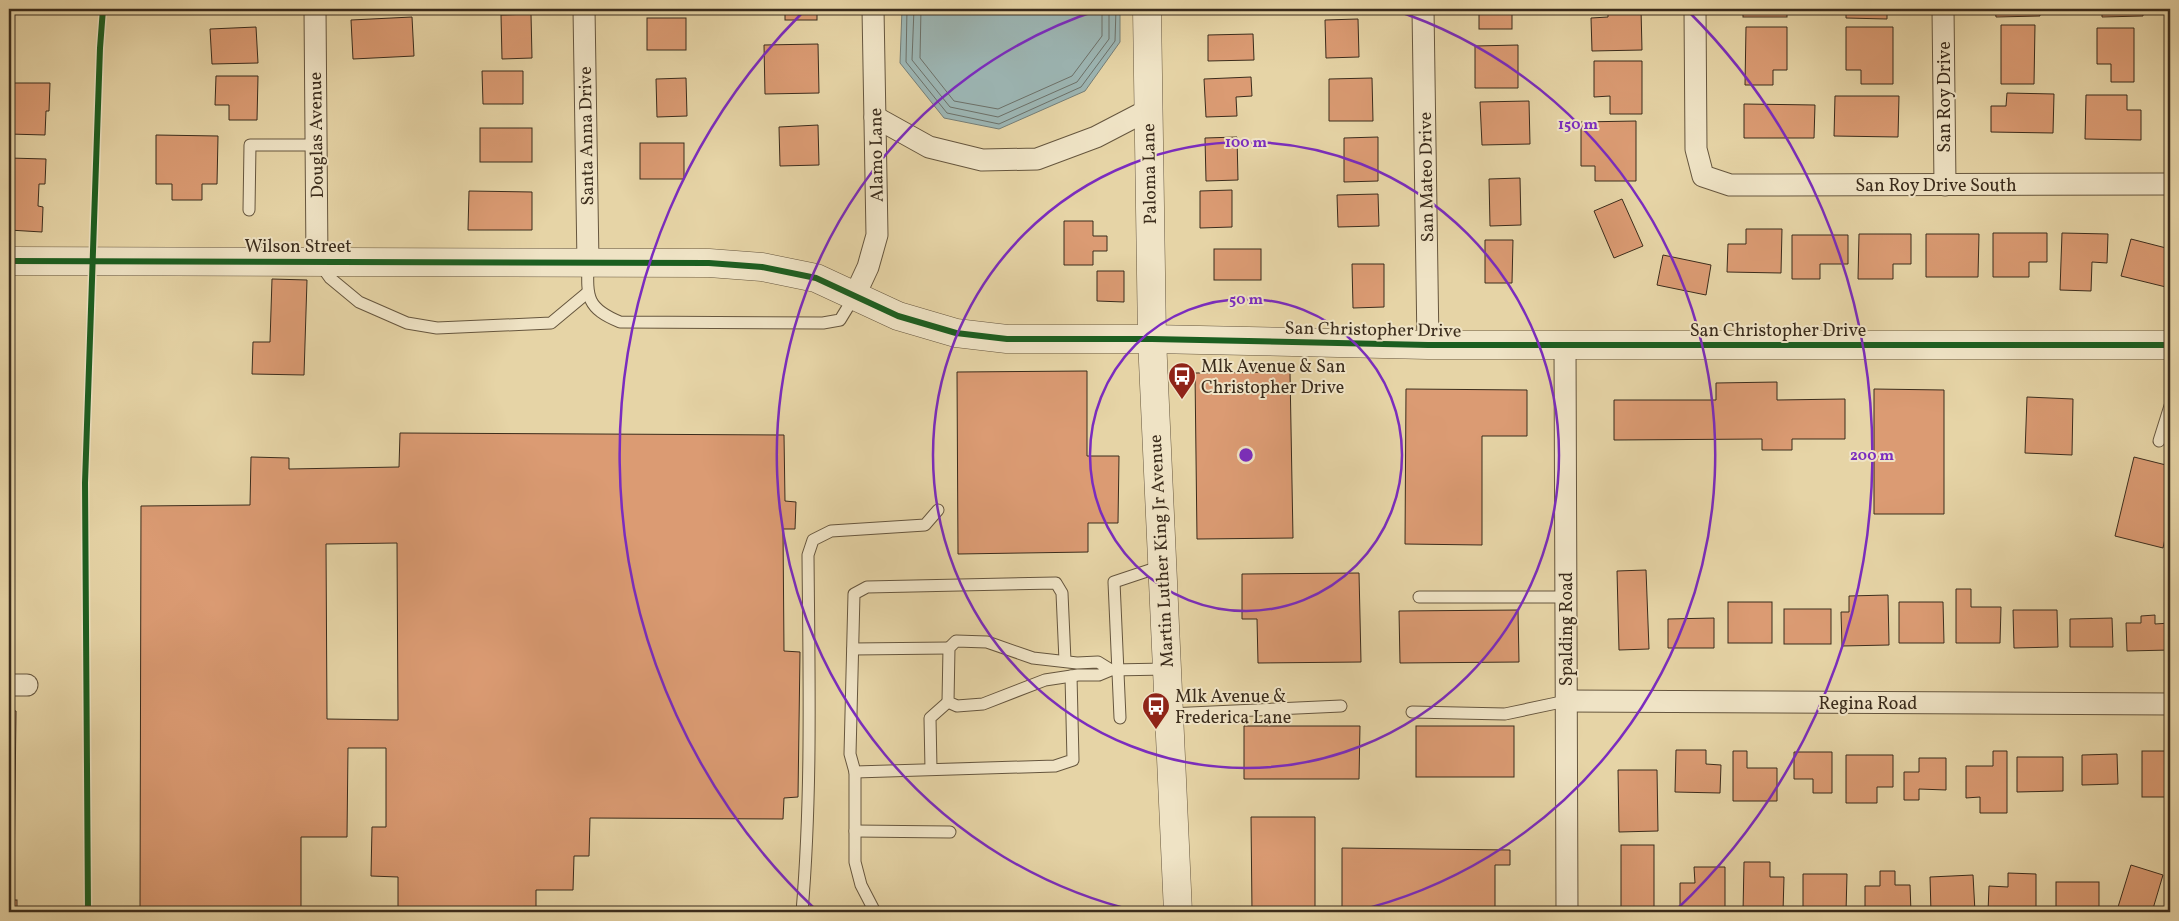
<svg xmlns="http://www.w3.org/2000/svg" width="2179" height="921" font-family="Vollkorn,serif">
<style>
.water{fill:#9cb5b3;stroke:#757e77}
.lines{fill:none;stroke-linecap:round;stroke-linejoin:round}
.shore{stroke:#6c7068;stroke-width:1}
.building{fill:#db9b73;stroke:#3b2c1c;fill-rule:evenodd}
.service-casing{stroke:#66563e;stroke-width:13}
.minor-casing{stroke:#66563e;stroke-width:23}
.tertiary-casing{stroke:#66563e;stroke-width:29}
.service{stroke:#efe3c5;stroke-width:11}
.minor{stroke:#efe3c5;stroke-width:21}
.tertiary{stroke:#efe3c5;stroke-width:28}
.cycleway-casing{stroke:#efe3c5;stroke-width:9}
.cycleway{stroke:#1b5e20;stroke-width:6}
.ring{fill:none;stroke:#7b2cbf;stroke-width:2.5}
.labels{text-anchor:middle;stroke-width:4;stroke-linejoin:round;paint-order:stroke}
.street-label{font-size:18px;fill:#3b2c1c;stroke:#efe3c5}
.poi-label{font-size:18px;fill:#3b2c1c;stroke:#efe3c5;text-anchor:start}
.centre{fill:#7b2cbf;stroke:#efe3c5;stroke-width:2.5}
.ring-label{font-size:15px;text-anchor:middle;font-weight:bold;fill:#7b2cbf;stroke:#efe3c5;stroke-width:4;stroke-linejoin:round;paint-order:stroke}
</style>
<rect width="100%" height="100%" fill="#e6d4a6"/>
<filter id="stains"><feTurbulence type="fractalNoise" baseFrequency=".004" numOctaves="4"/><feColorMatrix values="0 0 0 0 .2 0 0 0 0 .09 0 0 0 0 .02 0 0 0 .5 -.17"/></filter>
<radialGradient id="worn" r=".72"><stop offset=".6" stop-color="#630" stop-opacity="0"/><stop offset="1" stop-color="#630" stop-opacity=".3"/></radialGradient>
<path class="water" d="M902 9H1120V42L1085 91 999 129 944 118 900 63Z"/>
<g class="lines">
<g class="shore">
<path d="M907 9 906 62 947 113 999 124 1081 87 1115 41 1116 9"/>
<path d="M914 9 912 60 950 107 998 117 1077 82 1109 39V9"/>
<path d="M921 9 920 58 954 101 998 109 1072 76 1102 36V9"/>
</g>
</g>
<g class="building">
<rect x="785" y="9" width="32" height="11"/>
<rect x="1479" y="9" width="33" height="20"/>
<path d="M1608 9H1641L1642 50 1592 51 1591 18 1608 17Z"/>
<rect x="1743" y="9" width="44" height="8"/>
<path d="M1846 9H1887V19L1846 18Z"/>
<path d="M1995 9H2039L2040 16 1996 17Z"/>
<path d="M2102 9H2143V16L2102 17Z"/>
<path d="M531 14 532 58 502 59 501 15Z"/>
<path d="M412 17 414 56 353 59 351 20Z"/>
<rect x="647" y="18" width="39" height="32"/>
<path d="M1358 19 1359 57 1326 58 1325 20Z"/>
<path d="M2001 25H2035L2034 84H2001Z"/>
<path d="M256 27 258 63 212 64 210 29Z"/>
<path d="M1746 27H1787V70H1773V85H1745Z"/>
<path d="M1846 27H1893V84H1861V70H1846Z"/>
<path d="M2097 28H2134V82H2111V64H2097Z"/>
<path d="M1253 34 1254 60 1208 61V35Z"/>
<path d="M818 44 819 93 765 94 764 45Z"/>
<path d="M1518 45V88H1475V46Z"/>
<path d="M1594 61H1642V114H1610V96L1594 97Z"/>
<path d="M482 71H523V104H483Z"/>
<path d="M216 76H258L257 120H229V105H215Z"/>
<path d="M1251 77 1252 96 1236 97 1237 116 1206 117 1204 79Z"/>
<path d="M686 78 687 116 657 117 656 79Z"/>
<path d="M1372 78 1373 121H1329V79Z"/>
<path d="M9 83H50L49 111H46L45 135 9 134Z"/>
<path d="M2007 93 2054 94 2053 133 1991 132V106H2006Z"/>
<path d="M2086 95H2127V110H2141V140L2085 139Z"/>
<path d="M1835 96H1899L1898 137 1834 136Z"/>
<path d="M1529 101 1530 144 1482 145 1480 102Z"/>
<path d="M1744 104 1815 105 1814 138H1744Z"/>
<path d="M1636 121V181H1595V166H1581V122Z"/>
<path d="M818 125 819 165 780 166 779 127Z"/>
<rect x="480" y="128" width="52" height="34"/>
<path d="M156 135 218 136 217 184H202V200H172V184H156Z"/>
<path d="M1237 137 1238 180 1206 181 1205 138Z"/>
<path d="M1378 137V181L1344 182V138Z"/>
<rect x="640" y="143" width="44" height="36"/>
<path d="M9 158 46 159 45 184H39L38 206 43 207 42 232 9 230Z"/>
<path d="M1520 178 1521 225 1490 226 1489 179Z"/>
<path d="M1232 190V227L1200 228V191Z"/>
<path d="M469 191 532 192V230H468Z"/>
<path d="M1378 194 1379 226 1338 227 1337 195Z"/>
<path d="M1622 199 1643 246 1614 258 1594 211Z"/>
<path d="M1064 221H1093V236H1107V251H1093V265H1064Z"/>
<path d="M1746 229H1782L1781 273 1727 272 1728 244H1746Z"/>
<path d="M1993 233H2047V262H2029V277H1993Z"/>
<path d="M2062 233 2108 234 2107 263 2092 262 2091 291 2060 290Z"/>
<path d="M1859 234H1911V264H1893V279H1858Z"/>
<path d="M1926 234H1979L1978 277H1926Z"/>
<path d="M1792 235H1848V264H1820V279H1792Z"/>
<path d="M2131 239 2170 249V288L2121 276Z"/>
<path d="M1485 240H1513L1512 283H1485Z"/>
<rect x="1214" y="249" width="47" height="31"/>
<path d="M1663 255 1711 265 1706 295 1657 285Z"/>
<path d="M1352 264H1384V307L1353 308Z"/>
<path d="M1097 271H1124V302L1097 301Z"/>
<path d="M272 279 307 280 304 375 252 374 253 342H270Z"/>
<path d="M1087 371V456H1119L1118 523H1088V552L958 554 957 372Z"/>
<path d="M1290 372 1293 538 1197 539 1195 373Z"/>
<path d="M1777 382V400L1845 399V439H1792V450H1762V439L1614 440V400H1716V383Z"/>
<path d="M1406 389 1527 390V436H1482V545L1405 544Z"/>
<path d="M1874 389 1944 390V514H1874Z"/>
<path d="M2027 397 2073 399 2072 455 2025 453Z"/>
<path d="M400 433 784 435 785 501 796 502 795 529H783L784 651 800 652 798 797 784 798 783 819 590 818 589 856H574L573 890H536V912H398V877L371 876 372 827H386V748H348L347 837H301V912H140L141 506 250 505 251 457 289 458V469L399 467ZM397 543 398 720 327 719 326 544Z"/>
<path d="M2134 457 2170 466V515L2163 548 2115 536Z"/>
<path d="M1646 570 1649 649 1619 650 1617 571Z"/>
<path d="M1359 573 1361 662 1258 663 1257 619H1242V574Z"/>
<path d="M1956 589H1971V607H2001L2000 643H1956Z"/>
<path d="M1888 595 1889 645 1842 646 1841 612H1849V596Z"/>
<rect x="1728" y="602" width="44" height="41"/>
<path d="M1899 602H1943L1944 643H1899Z"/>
<rect x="1784" y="609" width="47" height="35"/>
<path d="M1518 610 1519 662 1400 663 1399 611Z"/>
<path d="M2013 610H2057L2058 647 2014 648Z"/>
<path d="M2155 615V624L2170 623V650L2127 651 2126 623H2141V616Z"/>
<path d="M1714 618V648H1668V619Z"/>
<path d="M2112 618 2113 647H2070V619Z"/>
<path d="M9 710 16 711 14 881H9Z"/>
<path d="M1244 726H1360L1359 779H1244Z"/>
<rect x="1416" y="726" width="98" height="51"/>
<path d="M1676 750H1706V764L1721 765 1720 793 1675 792Z"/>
<path d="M1733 751H1747V768H1777V801H1733Z"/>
<path d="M1993 751H2007V813H1980V797L1966 798V766H1993Z"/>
<rect x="2142" y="751" width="28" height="46"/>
<path d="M1794 752H1832V793H1813V779H1794Z"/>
<path d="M2117 754 2118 784 2082 785V755Z"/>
<path d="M1846 755H1893V787H1877V803H1846Z"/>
<path d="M2017 757H2063V791L2017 792Z"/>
<path d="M1919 758H1946V790L1919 789V800H1904V772H1919Z"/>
<path d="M1618 770H1657L1658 831 1619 832Z"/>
<path d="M1251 817H1315V912H1252Z"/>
<rect x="1621" y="845" width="33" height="67"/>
<path d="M1342 848 1510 850V865H1495V911L1342 910Z"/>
<path d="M1744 862H1770V877H1784L1783 912H1743Z"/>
<path d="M2131 865 2163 875 2152 912H2134L2118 907Z"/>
<path d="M1694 867H1725V912H1680V883H1695Z"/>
<path d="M1880 871H1895V885H1910L1911 912H1865V886H1880Z"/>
<path d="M2008 873 2036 874V912H1988L1989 886 2008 887Z"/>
<path d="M1803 874H1847L1846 912H1803Z"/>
<path d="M1973 875 1975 912H1931L1930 877Z"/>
<rect x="2056" y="882" width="43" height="30"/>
<rect x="9" y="900" width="8" height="12"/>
</g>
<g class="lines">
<g class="service-casing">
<g id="service">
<path d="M249 210 250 145H316"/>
<path d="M588 263C587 297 586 308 620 322L823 323 840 320 854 297"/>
<path d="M320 264 330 278 359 302 407 323 437 328 551 323 587 293"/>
<path d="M2159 441 2170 406"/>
<path d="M1419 597H1566"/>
<path d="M853 649 949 648"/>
<path d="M1065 661 1062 593 1056 583 867 587 854 594 850 754 855 772 1055 766 1073 760 1071 676"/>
<path d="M1111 670 1098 662 1077 663 1033 658 987 642 956 641 949 648 948 702 957 706 983 704 1045 680 1078 675H1099L1111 670 1167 669"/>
<path d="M1412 712 1505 714 1566 701"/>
<path d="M1169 714 1341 706"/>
<path d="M1120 718 1114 582 1162 566"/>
<path d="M931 769 930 718 948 702"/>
<path d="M855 772V862L861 885 875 912"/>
<path d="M855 831 950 832"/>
<path d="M802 912C812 793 809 674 808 555L813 540 831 531 925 525 938 510"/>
</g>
</g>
<g class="minor-casing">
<g id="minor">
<path d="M315 9 317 261"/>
<path d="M584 9 588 263"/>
<path d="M1423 9 1428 345"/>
<path d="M1695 9 1696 149 1703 176 1730 185 2170 184"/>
<path d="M1943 9 1945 185"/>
<path d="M875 117 929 147 982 160 1037 159 1096 137 1148 110"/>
<path d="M854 297 868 267 877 235 873 9"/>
<path d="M1565 346 1567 912"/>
<path d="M9 685H27"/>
<path d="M1566 701 2170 704"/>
</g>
</g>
<g class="tertiary-casing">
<g id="tertiary">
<path d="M1147 9 1152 339 1178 912"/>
<path d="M9 261 709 263 762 267 816 278 898 316 956 333 1007 339H1152L1428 345H2170"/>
</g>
</g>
<use href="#service" class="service"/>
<use href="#minor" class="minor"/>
<use href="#tertiary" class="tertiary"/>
<g class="cycleway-casing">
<g id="cycleway">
<path d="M9 261 709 263 762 267 816 278 898 316 956 333 1007 339H1152L1428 345H2170"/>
<path d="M88 912 85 483 100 48 103 9"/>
</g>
</g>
<use href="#cycleway" class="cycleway"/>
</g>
<g class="ring">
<circle cx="1246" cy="455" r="156"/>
<circle cx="1246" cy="455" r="313"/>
<path d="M1140 912A469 469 0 0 1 1101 9M1391 9A469 469 0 0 1 1352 912"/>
<path d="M815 909A626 626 0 0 1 803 12M1689 12A626 626 0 0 1 1677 909"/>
</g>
<defs>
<g id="bus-pin" transform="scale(1.4375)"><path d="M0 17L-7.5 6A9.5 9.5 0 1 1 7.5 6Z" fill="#8f2418" stroke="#efe3c5"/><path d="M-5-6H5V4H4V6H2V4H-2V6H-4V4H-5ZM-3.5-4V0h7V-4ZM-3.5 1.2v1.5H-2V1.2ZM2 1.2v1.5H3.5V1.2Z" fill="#fff"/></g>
</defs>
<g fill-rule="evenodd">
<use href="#bus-pin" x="1182" y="376"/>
<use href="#bus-pin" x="1156" y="706"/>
</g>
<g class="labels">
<g class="street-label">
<text transform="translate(1944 97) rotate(-90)" y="6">San Roy Drive</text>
<text transform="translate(316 135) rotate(-91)" y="6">Douglas Avenue</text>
<text transform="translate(586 136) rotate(-91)" y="6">Santa Anna Drive</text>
<text transform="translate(876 155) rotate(-91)" y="6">Alamo Lane</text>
<text transform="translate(1149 174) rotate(-91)" y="6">Paloma Lane</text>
<text transform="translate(1426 177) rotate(-91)" y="6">San Mateo Drive</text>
<text x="1936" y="191">San Roy Drive South</text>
<text x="298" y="252">Wilson Street</text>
<text transform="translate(1373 329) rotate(1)" y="6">San Christopher Drive</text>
<text x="1778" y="336">San Christopher Drive</text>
<text transform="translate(1161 551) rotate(-93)" y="6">Martin Luther King Jr Avenue</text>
<text transform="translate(1566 629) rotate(-90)" y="6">Spalding Road</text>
<text x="1868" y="709">Regina Road</text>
</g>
<g class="poi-label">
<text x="1201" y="372">Mlk Avenue &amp; San<tspan x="1201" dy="21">Christopher Drive</tspan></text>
<text x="1175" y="702">Mlk Avenue &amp;<tspan x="1175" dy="21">Frederica Lane</tspan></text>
</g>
</g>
<circle cx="1246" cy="455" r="8" class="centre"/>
<g class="ring-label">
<text x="1578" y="129">150 m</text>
<text x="1246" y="147">100 m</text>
<text x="1246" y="304">50 m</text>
<text x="1872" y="460">200 m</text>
</g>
<rect width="2179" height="921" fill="none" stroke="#e6d4a6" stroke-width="30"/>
<rect x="10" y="10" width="2159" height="901" fill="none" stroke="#3b2c1c" stroke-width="2.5"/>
<rect x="15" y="15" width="2149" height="891" fill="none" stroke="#3b2c1c"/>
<rect width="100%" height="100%" filter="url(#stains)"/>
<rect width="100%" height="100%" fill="url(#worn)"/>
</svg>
